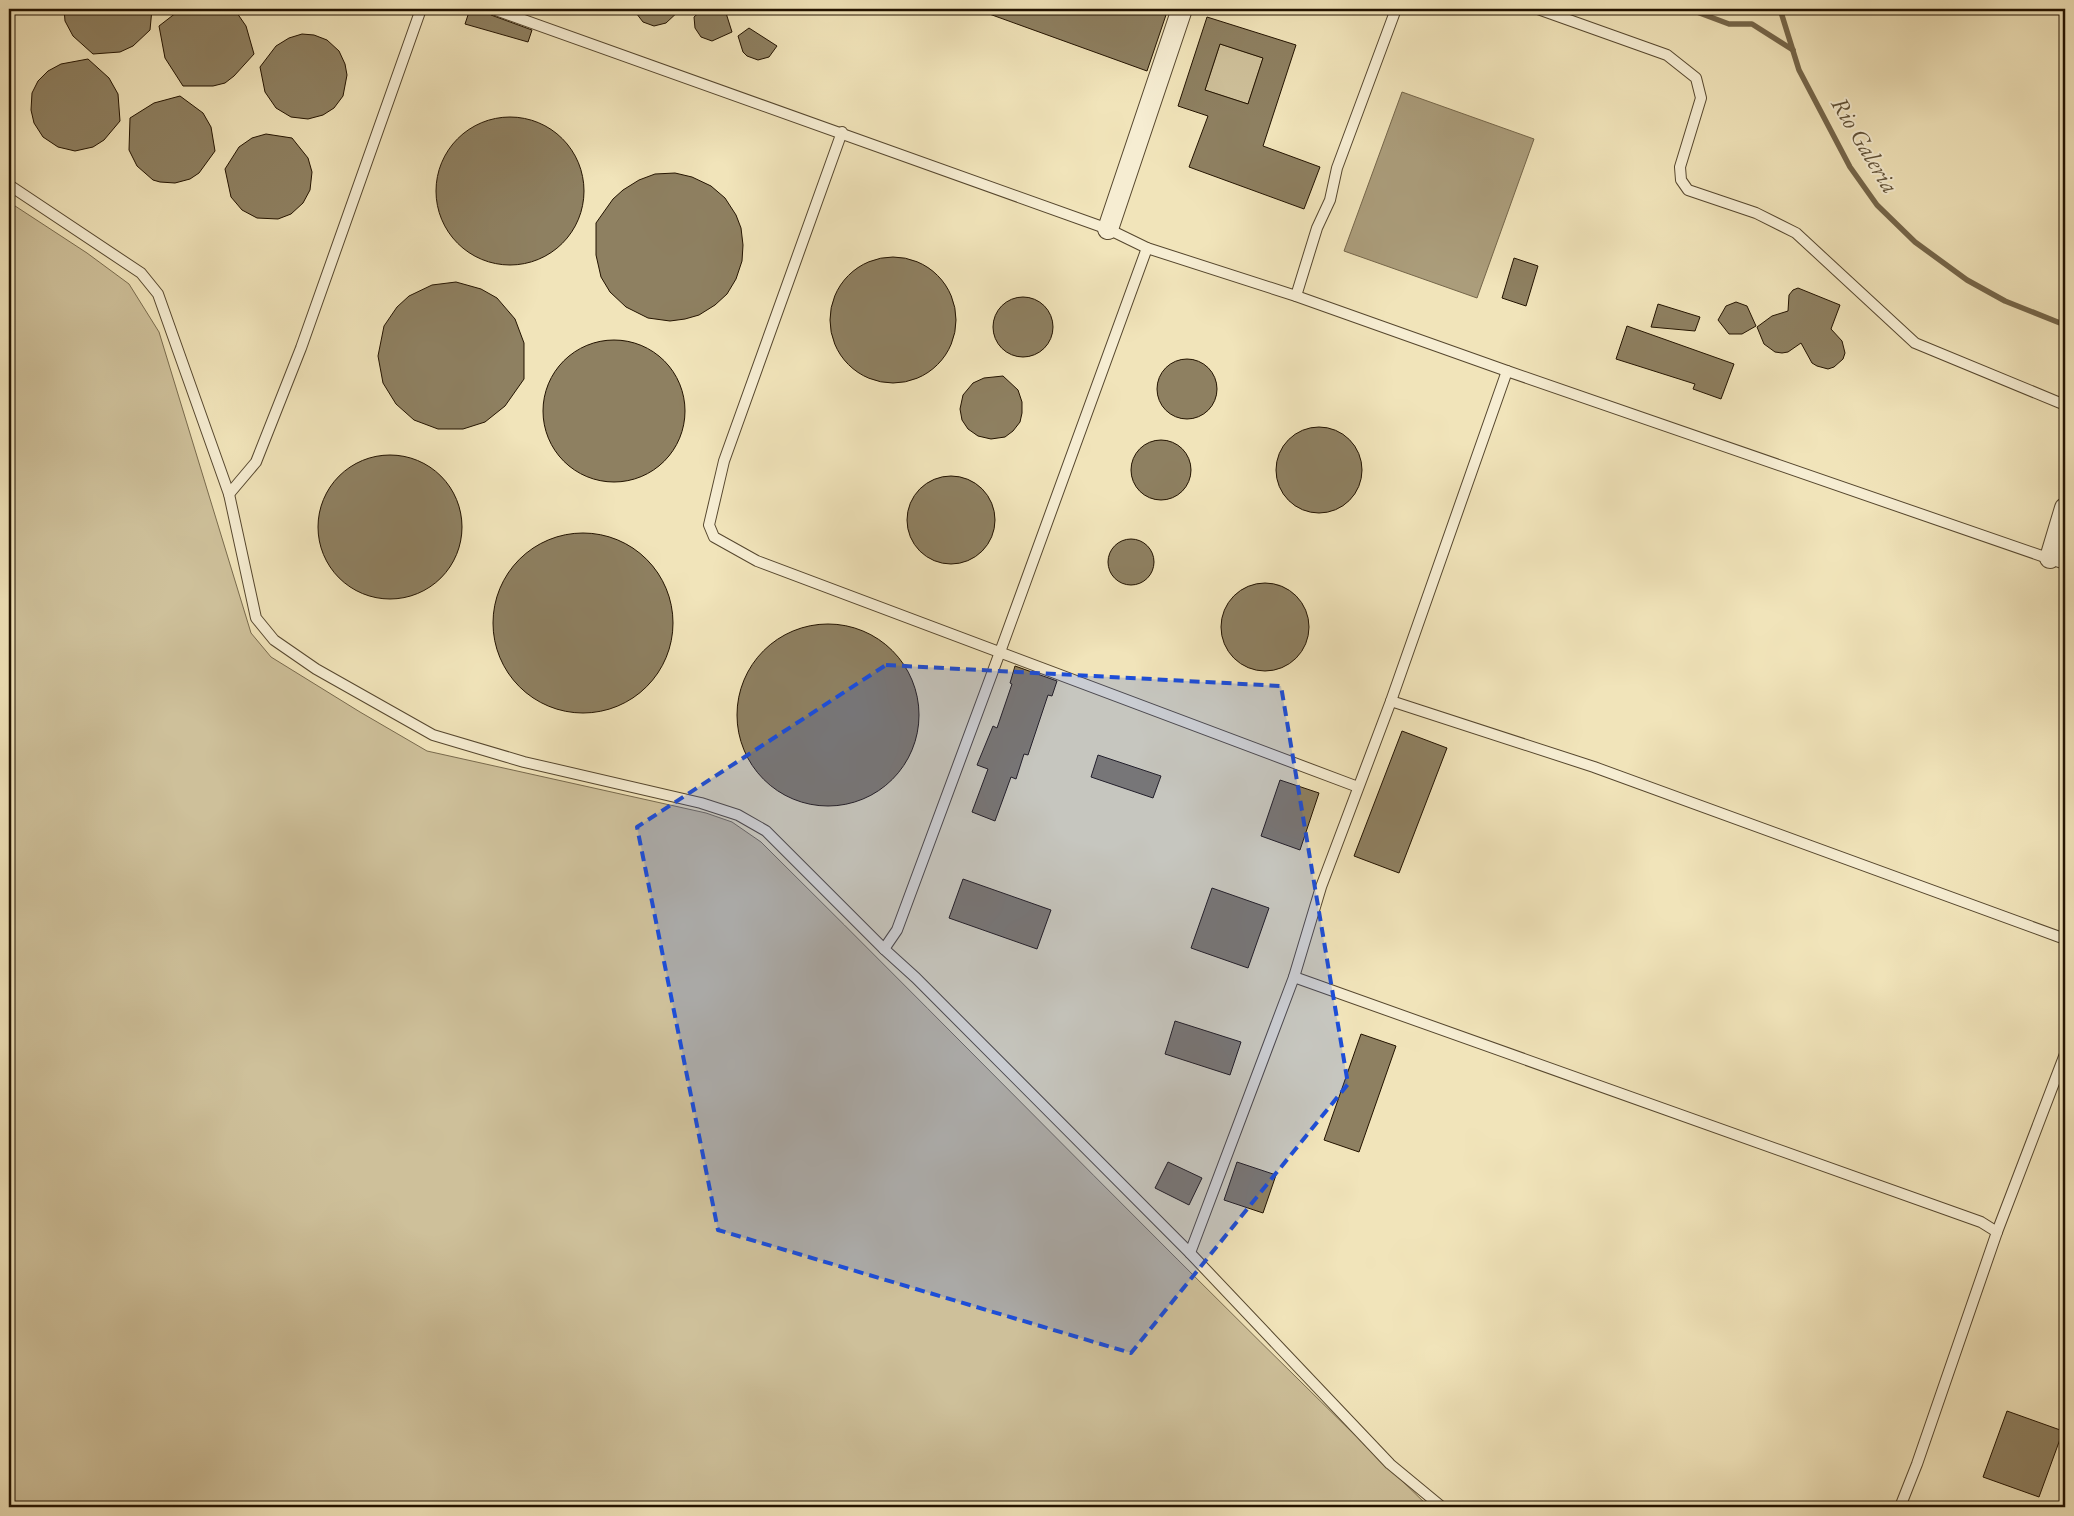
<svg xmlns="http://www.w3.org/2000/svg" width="2074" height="1516" font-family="'EB Garamond',serif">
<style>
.green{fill:#cec09a;stroke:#786a4d}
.water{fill:#ab9d7b;stroke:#75664a}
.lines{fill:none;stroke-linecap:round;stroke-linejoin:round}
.stream{stroke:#75664a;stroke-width:5.5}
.building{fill:#8e8061;stroke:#231300;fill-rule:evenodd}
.lane-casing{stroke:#56472e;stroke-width:12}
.street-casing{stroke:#56472e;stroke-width:22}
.lane{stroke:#f6edd2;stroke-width:10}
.street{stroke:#f6edd2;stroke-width:20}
.marked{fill:#1d4ed8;fill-opacity:0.2;stroke:#1d4ed8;stroke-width:4;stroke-dasharray:10 6;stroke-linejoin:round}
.labels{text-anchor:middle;stroke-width:4;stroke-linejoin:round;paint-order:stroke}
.water-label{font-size:24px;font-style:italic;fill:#605137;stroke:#f6edd2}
</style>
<rect width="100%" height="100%" fill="#f1e4ba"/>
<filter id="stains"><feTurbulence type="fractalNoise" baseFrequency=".004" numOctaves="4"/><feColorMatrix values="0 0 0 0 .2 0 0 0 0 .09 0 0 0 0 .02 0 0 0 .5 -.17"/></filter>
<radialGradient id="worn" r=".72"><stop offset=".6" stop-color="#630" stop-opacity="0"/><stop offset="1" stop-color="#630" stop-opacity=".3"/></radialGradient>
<g class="green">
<path d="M1220 44 1263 58 1248 104 1205 90Z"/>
<path d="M9 202 87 253 129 284 159 332 251 633 271 657 360 712 427 751 706 813 732 822 761 842C984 1063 1203 1289 1429 1507H9Z"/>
</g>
<path class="water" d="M1402 92 1534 139 1477 298 1344 251Z"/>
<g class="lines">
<g class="stream">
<path d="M1689 9 1729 24H1752L1793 50"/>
<path d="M1780 9 1799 70 1850 167 1877 205 1915 242 1967 280 2005 301 2065 325"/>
</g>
</g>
<g class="building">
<path d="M64 9H152L150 30 133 46 120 52 93 54 73 36 65 21Z"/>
<path d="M181 9H231L237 13 246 26 254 54 234 76 225 83 213 86H183L165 58 159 26Z"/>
<path d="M470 9 486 10 491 15 532 30 528 42 465 24Z"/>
<path d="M633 9H681L666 23 654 26 643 22Z"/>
<path d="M703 9H719L726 13 732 32 712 41 701 37 695 28 694 17Z"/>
<path d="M981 9H1168L1147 71 981 11Z"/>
<path d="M1207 17 1296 45 1263 146 1320 167 1304 209 1189 167 1208 116 1178 106ZM1220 44 1263 58 1248 104 1205 90Z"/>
<path d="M749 28 777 46 769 57 758 60 747 56 743 52 738 36Z"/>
<path d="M302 34 314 35 327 40 339 51 345 64 347 75 343 96 334 108 323 115 308 119 291 117 276 108 265 92 260 67 276 46 289 38Z"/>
<path d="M88 59 109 78 118 94 120 121 104 140 93 147 75 151 58 147 43 137 34 123 31 110 32 93 38 81 48 71 61 64Z"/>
<path d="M180 96 203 113 211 127 215 151 199 173 190 179 175 183 160 182 153 180 137 166 129 150 130 118 154 103Z"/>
<circle cx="510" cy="191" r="74"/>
<path d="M266 134 292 138 308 158 312 172 310 190 303 203 291 214 278 219 257 218 242 210 231 197 225 169 239 147 252 138Z"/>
<path d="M675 173 692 177 711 186 725 198 736 215 741 228 743 245 742 261 736 279 727 294 715 305 699 315 685 319 670 321 648 318 626 307 610 292 601 277 596 255V223L613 199 623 190 639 180 655 174Z"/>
<circle cx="893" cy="320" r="63"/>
<path d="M1514 258 1538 266 1526 306 1502 298Z"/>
<path d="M456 282 481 289 497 298 515 319 524 343V379L505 406 485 422 463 429H438L414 420 396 404 383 383 378 356 384 326 397 307 409 296 432 285Z"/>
<path d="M1798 288 1840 305 1831 329 1842 341 1845 353 1843 359 1834 367 1828 369 1817 366 1812 363 1801 343 1788 352 1782 353 1775 352 1764 344 1757 327 1772 316 1788 311 1789 295 1793 290Z"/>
<circle cx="1023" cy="327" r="30"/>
<path d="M1736 302 1747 306 1756 326 1742 334H1729L1718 320 1726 306Z"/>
<path d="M1658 304 1700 317 1695 331 1651 327Z"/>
<path d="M1627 326 1734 364 1721 399 1693 389 1695 384 1616 359Z"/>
<circle cx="614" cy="411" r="71"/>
<circle cx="1187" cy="389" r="30"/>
<path d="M1003 376 1018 390 1022 402V413L1020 422 1013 431 1005 437 991 439 978 436 968 429 962 420 960 409 963 395 973 383 984 378Z"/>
<circle cx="1319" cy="470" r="43"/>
<circle cx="1161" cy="470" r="30"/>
<circle cx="390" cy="527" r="72"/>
<circle cx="951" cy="520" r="44"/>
<circle cx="583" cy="623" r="90"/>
<circle cx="1131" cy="562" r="23"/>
<circle cx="1265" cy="627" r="44"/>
<circle cx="828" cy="715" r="91"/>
<path d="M1015 666 1057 681 1052 696 1048 695 1028 755 1024 754 1016 779 1011 777 995 821 972 812 988 769 977 765 993 726 997 728 1012 684 1010 683Z"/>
<path d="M1402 731 1447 748 1399 873 1354 856Z"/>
<path d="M1098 755 1161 776 1153 798 1091 777Z"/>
<path d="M1280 780 1319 793 1300 850 1261 836Z"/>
<path d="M963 879 1051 910 1037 949 949 918Z"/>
<path d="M1212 888 1269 908 1248 968 1191 948Z"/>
<path d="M1175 1021 1241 1042 1230 1075 1165 1054Z"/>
<path d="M1361 1034 1396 1046 1359 1152 1324 1140Z"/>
<path d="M1168 1162 1202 1178 1189 1205 1155 1188Z"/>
<path d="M1237 1162 1276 1175 1263 1213 1224 1200Z"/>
<path d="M2007 1411 2063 1431 2039 1497 1983 1477Z"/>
</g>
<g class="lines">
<g class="lane-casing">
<g id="lane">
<path d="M493 9 1108 229 1147 248 1296 296 1507 371 2065 564"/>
<path d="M1538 9 1667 55 1696 78 1701 98 1680 167 1681 180 1688 190 1756 213 1796 233 1915 343 2065 405"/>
<path d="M842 132 724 461 709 525 714 537 757 561 1358 787"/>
<path d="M9 185 141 273 158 294 229 494 256 618 274 640 316 669 433 735 524 762 701 803 738 815 766 831 884 949 916 978 1190 1253 1390 1464 1442 1507"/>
<path d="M1296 296 1317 228 1330 200 1337 168 1396 9"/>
<path d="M229 494 256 462 301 348 421 9"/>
<path d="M1391 701 1594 767 2065 939"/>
<path d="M884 949 897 930 1000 652 1147 248"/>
<path d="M1294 977 1981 1222 1997 1232"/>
<path d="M1190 1253 1294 977 1321 887 1391 701 1507 371"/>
<path d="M1900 1507 1917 1464 1997 1232 2065 1054"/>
</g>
</g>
<g class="street-casing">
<g id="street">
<path d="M1108 229 1182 9"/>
<path d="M2050 558 2065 508"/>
</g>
</g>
<use href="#lane" class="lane"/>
<use href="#street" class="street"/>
</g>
<path class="marked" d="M886 665 1281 686 1348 1084 1131 1353 718 1230 637 827Z"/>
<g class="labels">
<g class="water-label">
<text transform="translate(1865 145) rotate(59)" y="8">Rio Galeria</text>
</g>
</g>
<rect width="2074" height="1516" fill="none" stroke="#f1e4ba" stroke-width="30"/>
<rect x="10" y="10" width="2054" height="1496" fill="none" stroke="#231300" stroke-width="2.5"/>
<rect x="15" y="15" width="2044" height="1486" fill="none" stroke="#231300"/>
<rect width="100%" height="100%" filter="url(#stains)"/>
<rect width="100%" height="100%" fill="url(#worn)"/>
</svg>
